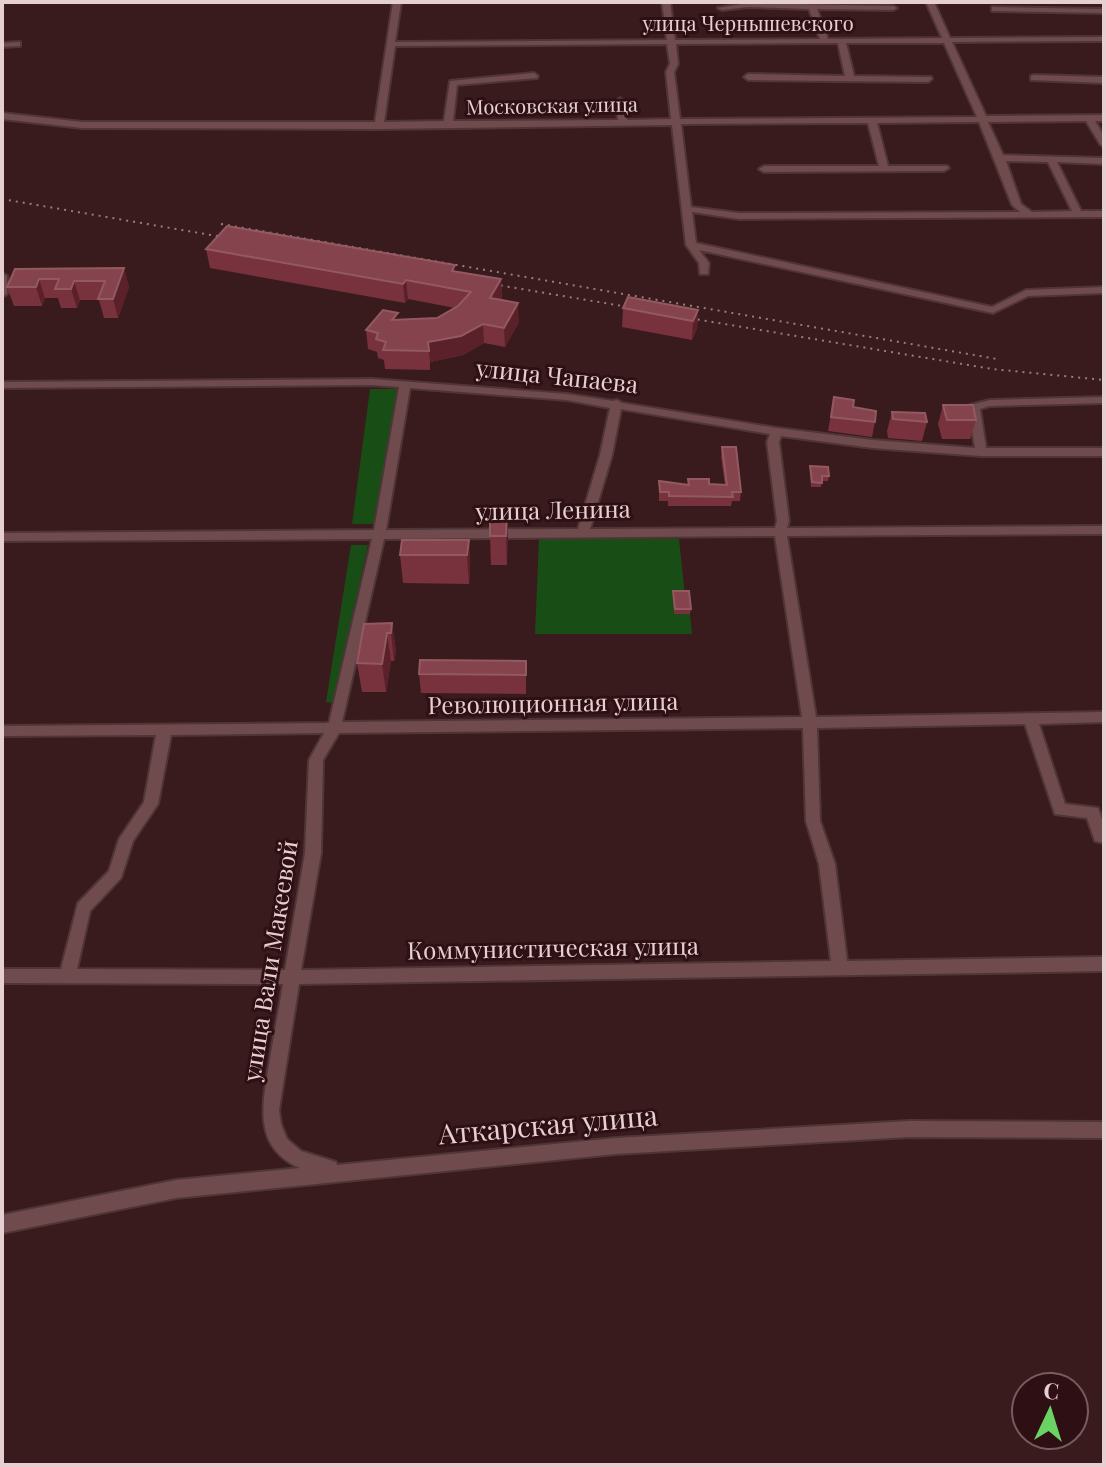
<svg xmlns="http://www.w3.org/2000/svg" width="1106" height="1467" font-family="'Playfair Display',serif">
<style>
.green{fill:#194d16}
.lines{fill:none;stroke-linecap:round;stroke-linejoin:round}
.minor-casing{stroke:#4f3537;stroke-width:4}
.minor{fill:#6f4b4e;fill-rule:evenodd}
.rail{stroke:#987e80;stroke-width:2;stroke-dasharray:2 5;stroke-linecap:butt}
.wall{fill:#78323d}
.shaded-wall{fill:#5a212a}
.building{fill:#84434d;stroke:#935961;stroke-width:2}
.labels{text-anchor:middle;stroke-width:6;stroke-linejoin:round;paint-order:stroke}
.far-street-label{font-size:20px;fill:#e5cfd0;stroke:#2e1014}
.street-label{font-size:24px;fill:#e5cfd0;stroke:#2e1014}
.near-street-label{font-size:28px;fill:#e5cfd0;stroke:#2e1014}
</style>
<rect width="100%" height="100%" fill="#391a1d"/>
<g class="green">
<path d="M370 389H400L374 524H352Z"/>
<path d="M539 538 679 539 685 596 674 614H690L692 634H535Z"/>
<path d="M351 545H368L333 703 326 702Z"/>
</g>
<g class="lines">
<g class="minor-casing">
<g id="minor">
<path d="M393 2H401L395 42 667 40 662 2H670L675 40 820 39 809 9 748 7 722 10 718 8 748 3 893 6 897 8 893 10 817 9 828 39 942 38 926 2H934L950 38 1104 37V41L952 42 986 116 1104 115V121H1095L1104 136V147L1100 144 1086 121 988 122 1003 155 1104 158V164L1057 162 1081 211H1104V217L739 219 692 212 696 243 992 307 1026 290 1104 287V293L1028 296 993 313 699 250 709 263 708 274H700L699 263 686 245 672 125 379 129 82 128 2 119V113L82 122H375ZM838 43 845 76 748 74 744 77 748 80 928 82 932 79 931 77 854 76 846 43H944L977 117 680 119 674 72 678 64 676 44ZM667 44 670 64 666 72 671 119 627 120 624 101 620 98 616 101 618 120 453 121 457 85 537 78 538 76 534 73 450 81 444 121 384 122 395 46ZM979 122 1012 205 1020 212 739 213 691 207 681 124 868 123 879 166H764L759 169 764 172 944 171 949 168 947 166H888L877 123ZM1006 161 1048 162 1072 211 1032 212 1021 204Z"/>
<path d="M992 7 1104 9V13L995 11H992Z"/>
<path d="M20 42V46L2 47V43Z"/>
<path d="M1034 75 1104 77V83L1031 80V76Z"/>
<path d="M2 273 7 276V294L2 297Z"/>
<path d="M372 379 567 394 613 401 617 400 622 403 777 428 873 440 975 448 968 407 970 405 990 400 1104 397V403L990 406 980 409 986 448H1104V456H981L873 448 781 436 779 442 789 521 787 528 1104 526V534L787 536 816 717 1104 712V722L1039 724 1065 804 1098 808 1104 825V843L1095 841 1087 818 1055 814 1025 724 817 728 820 821 835 864 847 961 1104 957V971L299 984 279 1110 281 1124 287 1139 301 1151 336 1162 337 1165 616 1138 909 1121 1104 1122V1138L909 1137 616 1154 176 1198 2 1233V1215L176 1180 300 1168C251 1147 263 1101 270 1059 274 1034 279 1009 283 984L2 983V969H61L78 903 109 871 119 839 144 802 156 735 2 736V726L329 723 372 539 2 541V533L374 530 399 387 372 385 2 388V382ZM410 388 567 400 610 408 600 455 578 529 386 530ZM621 409 770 434 767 442 777 521 775 528 590 529 612 455ZM775 536 802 717 342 722 384 539ZM803 728 806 821 819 864 831 961 301 970 321 853 323 760 339 733ZM324 733 309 760 305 853 285 970 77 969 90 911 121 878 133 841 158 804 171 735Z"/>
</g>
</g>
<use href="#minor" class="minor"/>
<g class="rail">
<path d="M2 199 240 240"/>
<path d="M221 224 997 359"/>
<path d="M480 282 646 310"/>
<path d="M677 316 992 369 1104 380"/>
</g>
</g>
<g class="wall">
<path d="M206 249 455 271 501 279 502 298 501 300 519 322 505 347 484 343 463 355 430 362V370L385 369 384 360 378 358 377 352 368 349 366 330 398 320 437 318 455 308 408 299 405 303 210 268Z"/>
<path d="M124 268 129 287 118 318H104L99 300H80L77 308H61L58 298H45L42 306H14L7 287 15 269Z"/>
<path d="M623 308 698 310 697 329 692 340 622 327Z"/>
<path d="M834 397 875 422 872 437 828 431Z"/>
<path d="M943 405 976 420 970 439H942L938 424Z"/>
<path d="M892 412 927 422 922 441 888 438 887 431Z"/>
<path d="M722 447 741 492 740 501H732L731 506H668V501H659V481L688 485V479L709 484 725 485 721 457Z"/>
<path d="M810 466 829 476 828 481H822L821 487H811L810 471Z"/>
<path d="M507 512V565H491L490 536Z"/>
<path d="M469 540 470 568 469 584 403 583 400 555Z"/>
<path d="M673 591 691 609 690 614H674Z"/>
<path d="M392 623 396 651 394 661H391L386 692H362L357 663Z"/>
<path d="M526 661V694L421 693 419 674Z"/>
</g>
<g class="shaded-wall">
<path d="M124 268 129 287 118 318 113 299Z"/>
<path d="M39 279 45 298 42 306 36 287Z"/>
<path d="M501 279 502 298 491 317 490 298Z"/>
<path d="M406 280 408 299 405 303 403 284Z"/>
<path d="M74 281 80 300 77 308 71 289Z"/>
<path d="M518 303 519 322 505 347 504 328Z"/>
<path d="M698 310 697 329 692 340 693 321Z"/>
<path d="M483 324 484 343 463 355 430 362 428 342Z"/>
<path d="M507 512 508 541 507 565 506 536Z"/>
<path d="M469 540 470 568 469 584 467 555Z"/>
<path d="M392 623 396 651 394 661 391 633Z"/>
<path d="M387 633 391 661 386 692 382 664Z"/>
</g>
<g class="building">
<path d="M227 226 455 265 452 271 501 279 490 298 518 303 504 328 483 324 461 336 428 342 429 351 383 350 386 342 376 339 378 333 366 330 383 310 398 313 392 320 437 318 458 306 471 292 406 280 403 284 206 249Z"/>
<path d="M124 268 113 299H98L105 281H74L71 289H55L59 279H39L36 287H7L15 269Z"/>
<path d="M628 297 698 310 693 321 623 308Z"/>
<path d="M834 397 854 400 853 407 876 411 875 422 831 417Z"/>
<path d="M943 405H973L976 420H947Z"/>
<path d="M892 412 925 413 927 422 893 419Z"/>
<path d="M722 447H736L741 492H732L733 497 669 496V492H660L659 481 689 485 688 479H709V484L727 485Z"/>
<path d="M810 466 828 467 829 476H822V483L812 482Z"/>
<path d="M490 512H507L506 536H490Z"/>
<path d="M402 540H469L467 555H400Z"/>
<path d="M673 591H689L691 609H675Z"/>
<path d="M392 623 391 633H387L382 664 357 663 364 624Z"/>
<path d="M420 660 526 661V675L419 674Z"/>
</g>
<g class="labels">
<g class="far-street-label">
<text x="748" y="31">улица Чернышевского</text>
<text transform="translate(552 106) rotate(-1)" y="7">Московская улица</text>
</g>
<g class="street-label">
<text transform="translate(557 377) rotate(6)" y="8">улица Чапаева</text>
<text transform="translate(553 511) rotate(-1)" y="8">улица Ленина</text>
<text transform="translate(553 704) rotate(-1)" y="8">Революционная улица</text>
<text transform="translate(553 949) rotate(-1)" y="8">Коммунистическая улица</text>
<text transform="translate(271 961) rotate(-81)" y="8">улица Вали Макеевой</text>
</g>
<g class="near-street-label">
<text transform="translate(548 1125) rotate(-5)" y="10">Аткарская улица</text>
</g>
</g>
<rect width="1106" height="1467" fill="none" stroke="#e5cfd0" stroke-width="8"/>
<g transform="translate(1050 1411) rotate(4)"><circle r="38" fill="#2e1014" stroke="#775c5f" stroke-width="2"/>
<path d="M0-6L14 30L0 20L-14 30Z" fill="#6bd363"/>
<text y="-12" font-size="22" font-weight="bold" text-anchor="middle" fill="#e5cfd0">С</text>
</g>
</svg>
